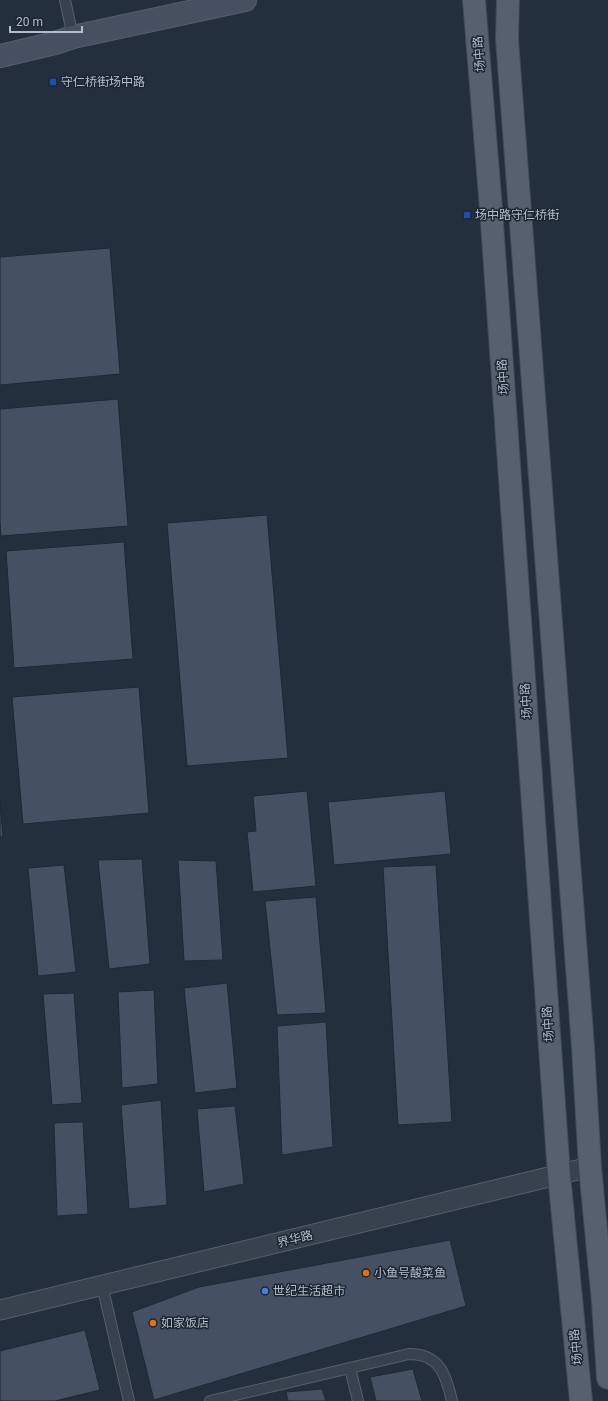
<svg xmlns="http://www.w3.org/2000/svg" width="608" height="1401" font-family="Roboto,'Noto Sans SC',sans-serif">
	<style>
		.building { fill: #455162; stroke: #1f2835 }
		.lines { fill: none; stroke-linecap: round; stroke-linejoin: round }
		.lane-casing { stroke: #565f6c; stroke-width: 12 }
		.street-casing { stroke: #565f6c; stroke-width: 21 }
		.secondary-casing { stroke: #565f6c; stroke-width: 24 }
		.primary-casing { stroke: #414a57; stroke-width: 24 }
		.lane { stroke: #38414e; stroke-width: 10 }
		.street { stroke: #38414e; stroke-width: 19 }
		.secondary { stroke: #465061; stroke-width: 22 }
		.primary { stroke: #56606e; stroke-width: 22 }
		.transit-dot { fill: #1a4fb4; stroke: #1d2633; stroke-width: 1.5 }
		.food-dot { fill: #e8710a; stroke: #1d2633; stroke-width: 1.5 }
		.shop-dot { fill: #3f7fe0; stroke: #1d2633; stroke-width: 1.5 }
		.labels { text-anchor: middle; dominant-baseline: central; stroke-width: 3; stroke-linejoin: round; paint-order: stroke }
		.street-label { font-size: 12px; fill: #b4bcc9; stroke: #1d2633 }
		.poi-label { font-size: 12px; fill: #b4bcc9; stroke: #1d2633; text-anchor: start }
	</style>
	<rect width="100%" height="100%" fill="#242f3e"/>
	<g class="building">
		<path d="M 110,248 L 120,374 L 0,385 L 0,257 Z"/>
		<path d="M 118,399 L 128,526 L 1,536 L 0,521 L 0,409 Z"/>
		<path d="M 267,515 L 288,758 L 187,766 L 167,523 Z"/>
		<path d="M 124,542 L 133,659 L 14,668 L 6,551 Z"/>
		<path d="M 139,687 L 149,813 L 23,824 L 12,697 Z"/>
		<path d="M 307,791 L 316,886 L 253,892 L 247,832 L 256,831 L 253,796 Z"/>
		<path d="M 445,791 L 451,854 L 334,865 L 328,802 Z"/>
		<path d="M 0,802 L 3,837 L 0,837 Z"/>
		<path d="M 142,859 L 150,964 L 109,969 L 98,860 Z"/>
		<path d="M 178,860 L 216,861 L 223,960 L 184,961 Z"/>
		<path d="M 64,865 L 76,972 L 38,976 L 28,868 Z"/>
		<path d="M 436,865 L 452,1122 L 398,1125 L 383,867 Z"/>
		<path d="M 316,897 L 326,1013 L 277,1015 L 265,901 Z"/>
		<path d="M 227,983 L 237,1088 L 195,1093 L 184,988 Z"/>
		<path d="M 154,990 L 158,1084 L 122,1088 L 118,992 Z"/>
		<path d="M 74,993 L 82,1103 L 52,1105 L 43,994 Z"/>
		<path d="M 326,1022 L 333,1147 L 282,1155 L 277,1026 Z"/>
		<path d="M 161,1100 L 167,1205 L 129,1209 L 121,1105 Z"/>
		<path d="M 235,1106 L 244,1184 L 204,1192 L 197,1109 Z"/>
		<path d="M 83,1122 L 88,1214 L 57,1216 L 54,1123 Z"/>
		<path d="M 450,1240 L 466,1306 L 154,1400 L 132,1312 L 199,1287 Z"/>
		<path d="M 85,1330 L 100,1390 L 55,1401 L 0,1401 L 0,1351 Z"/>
		<path d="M 413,1369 L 422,1401 L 376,1401 L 370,1377 Z"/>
		<path d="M 322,1389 L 326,1401 L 288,1401 L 286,1392 Z"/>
	</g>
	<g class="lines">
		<g class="lane-casing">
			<g id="lane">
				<path d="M 65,0 L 73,37"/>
				<path d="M 102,1285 L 129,1401"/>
				<path d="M 350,1368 L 358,1401"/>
				<path d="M 210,1401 L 409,1354 C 440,1354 446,1375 452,1401"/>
			</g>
		</g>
		<g class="street-casing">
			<path id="street" d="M 0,1310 L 590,1167"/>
		</g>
		<g class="secondary-casing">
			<path id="secondary" d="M 0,56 L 55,43 L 73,37 L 245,0"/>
		</g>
		<g class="primary-casing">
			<g id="primary">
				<path d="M 474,0 L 491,209 L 559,1175 L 581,1401"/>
				<path d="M 508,0 L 507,39 L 583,1047 L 590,1167 L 603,1302 L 608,1378"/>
			</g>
		</g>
		<use href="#lane" class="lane"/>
		<use href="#street" class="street"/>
		<use href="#secondary" class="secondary"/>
		<use href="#primary" class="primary"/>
	</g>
	<g class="transit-dot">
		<rect x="49" y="78" width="8" height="8" rx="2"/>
		<rect x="463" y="211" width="8" height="8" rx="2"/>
	</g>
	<g class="food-dot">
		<circle cx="366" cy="1273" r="4"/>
		<circle cx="153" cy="1323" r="4"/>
	</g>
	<circle class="shop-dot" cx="265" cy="1291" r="4"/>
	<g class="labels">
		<g class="street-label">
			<text transform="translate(479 54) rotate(-95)">场中路</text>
			<text transform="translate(503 377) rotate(-94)">场中路</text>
			<text transform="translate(526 701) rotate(-94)">场中路</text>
			<text transform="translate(548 1024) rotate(-94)">场中路</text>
			<text transform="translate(295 1239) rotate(-14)">界华路</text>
			<text transform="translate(576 1347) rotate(-96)">场中路</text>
		</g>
		<g class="poi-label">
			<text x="61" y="82">守仁桥街场中路</text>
			<text x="475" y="215">场中路守仁桥街</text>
			<text x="374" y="1273">小鱼号酸菜鱼</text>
			<text x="273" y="1291">世纪生活超市</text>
			<text x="161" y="1323">如家饭店</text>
		</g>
	</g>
	<path d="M10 26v6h72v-6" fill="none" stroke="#b4bcc9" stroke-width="2"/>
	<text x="16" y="26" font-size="12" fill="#b4bcc9" stroke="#1d2633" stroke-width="3" paint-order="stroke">20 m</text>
</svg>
